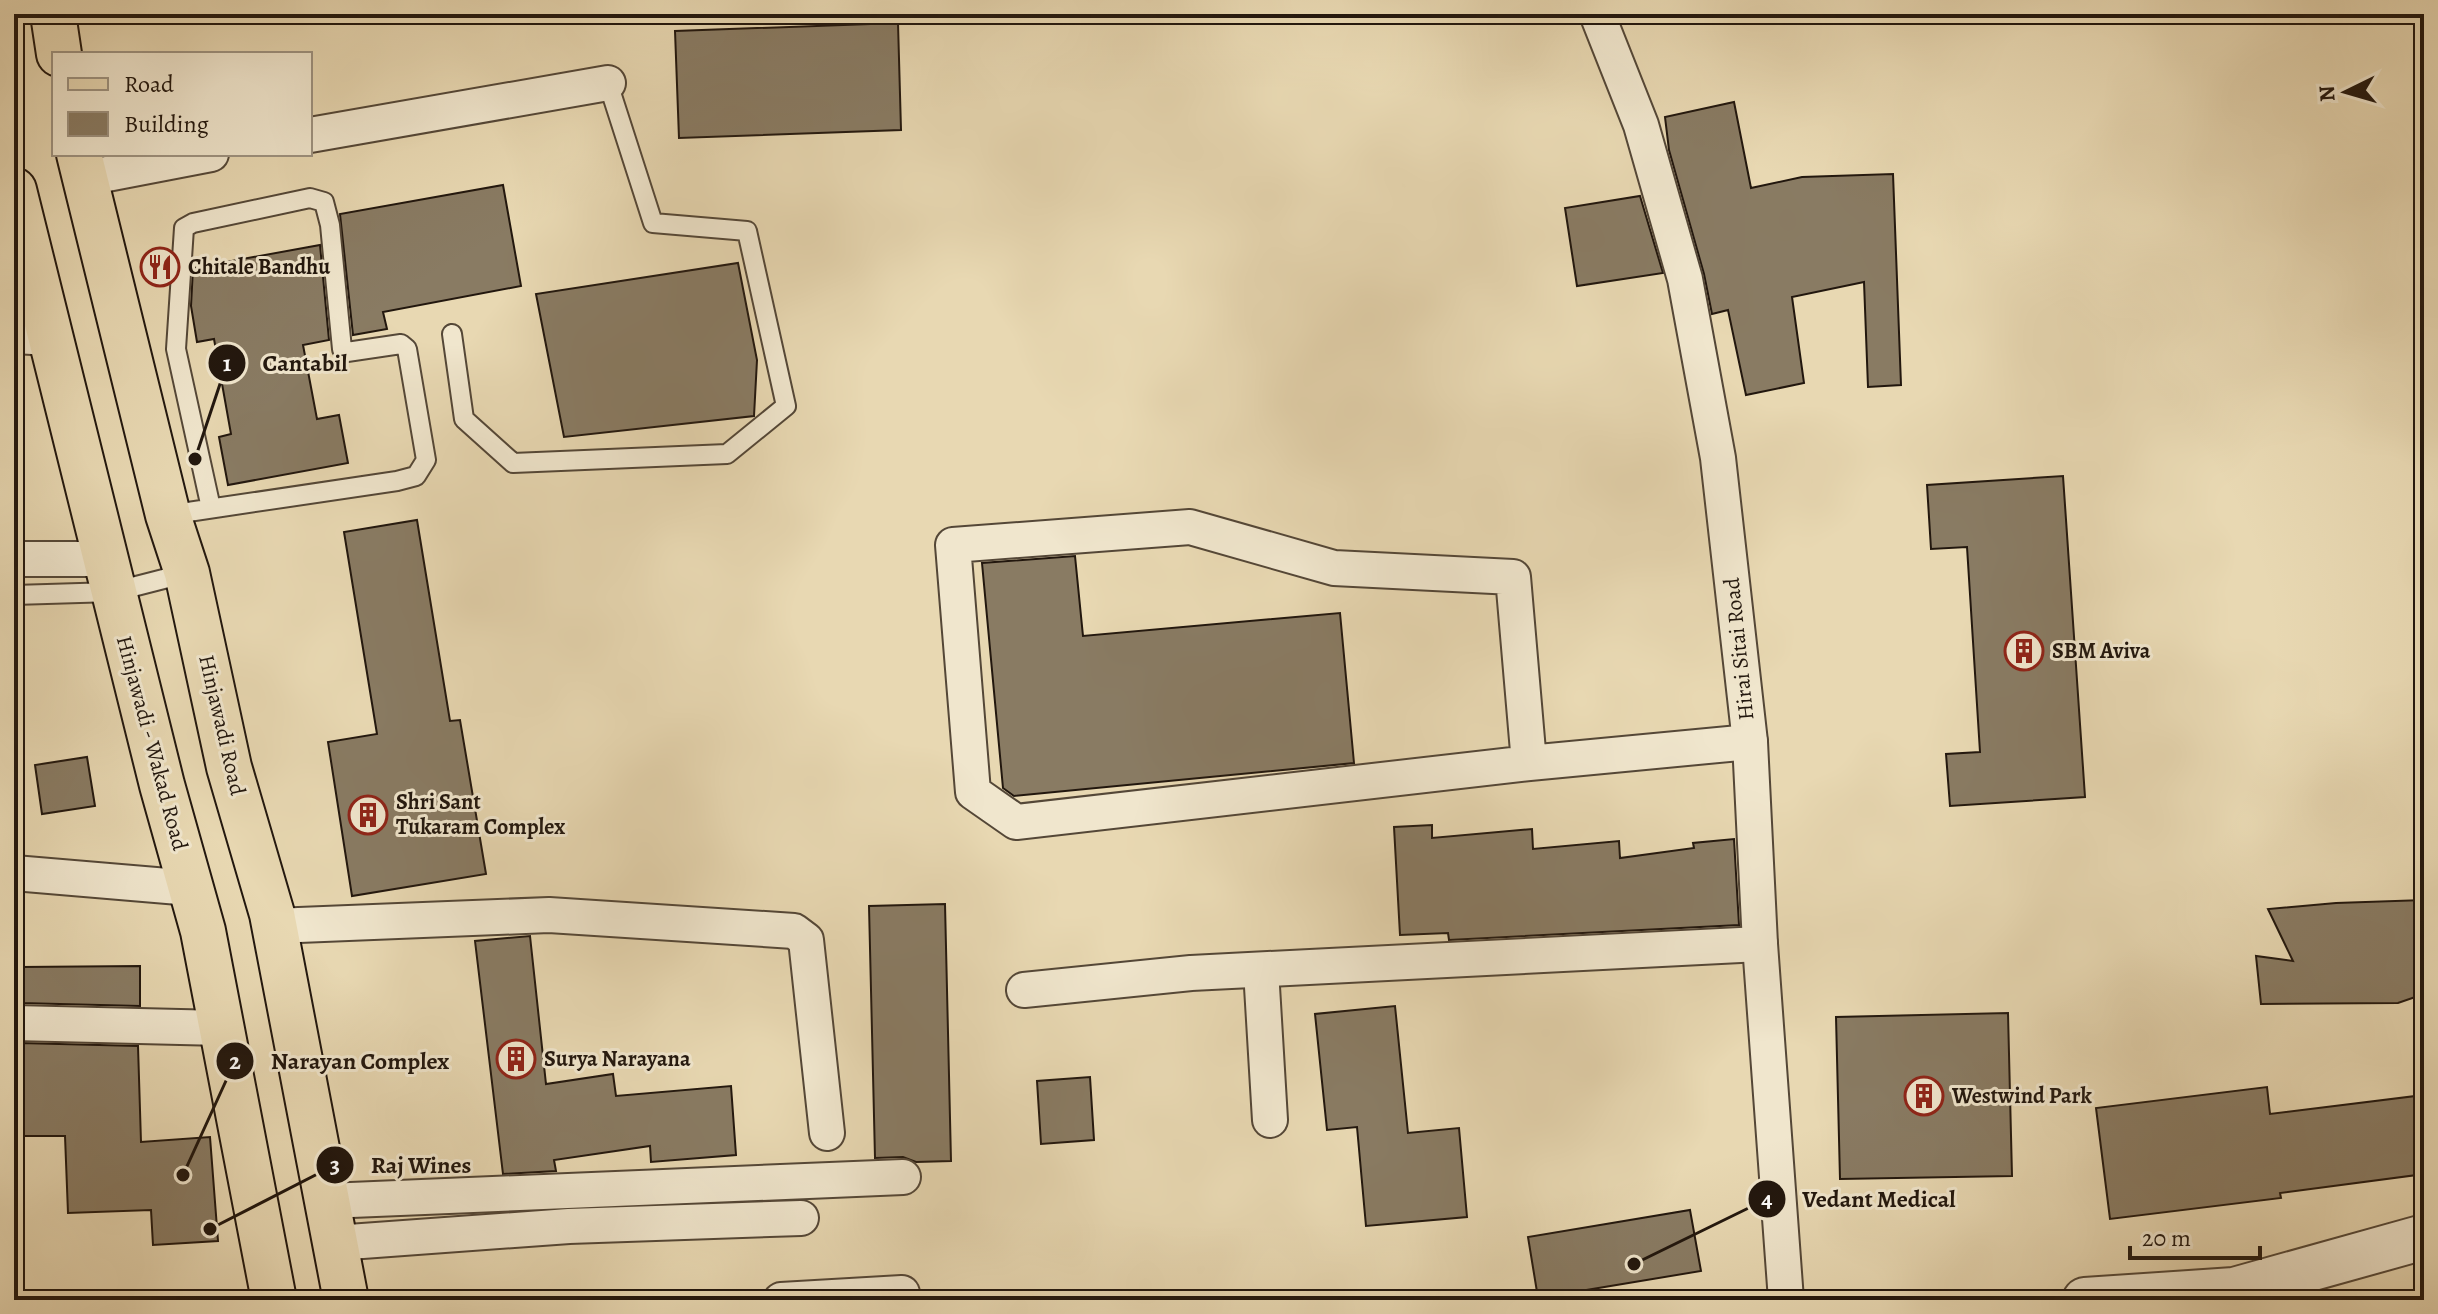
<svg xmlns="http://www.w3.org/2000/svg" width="2438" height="1314" font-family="Alegreya,serif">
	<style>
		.building { fill: #897b63; stroke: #22170e; stroke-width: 2 }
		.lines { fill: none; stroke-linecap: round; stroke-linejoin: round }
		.service-casing { stroke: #544737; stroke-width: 22 }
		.minor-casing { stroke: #544737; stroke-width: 38 }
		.tertiary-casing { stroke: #544737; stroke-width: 48 }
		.primary-casing { stroke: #22170e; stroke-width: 48 }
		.service { stroke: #f0e6cd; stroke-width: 18 }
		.minor { stroke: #f0e6cd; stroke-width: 34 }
		.tertiary { stroke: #f0e6cd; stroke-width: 44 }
		.primary { stroke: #e8d8b2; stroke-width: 44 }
		.labels { text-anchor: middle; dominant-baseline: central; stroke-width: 6; stroke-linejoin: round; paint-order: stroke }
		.poi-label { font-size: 22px; font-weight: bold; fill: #22170e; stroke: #f0e6cd; text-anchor: start }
		.street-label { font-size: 22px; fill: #22170e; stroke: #f0e6cd }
		.leader { fill: none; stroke: #22170e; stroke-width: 3 }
		.callout-dot { fill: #22170e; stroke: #f0e6cd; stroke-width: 3 }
		.mark-label { font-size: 24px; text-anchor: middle; font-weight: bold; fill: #fff }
		.callout-label { font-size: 24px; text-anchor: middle; font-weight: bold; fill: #22170e; stroke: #f0e6cd; stroke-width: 6; stroke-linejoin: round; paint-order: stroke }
	</style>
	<rect width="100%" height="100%" fill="#e8d8b2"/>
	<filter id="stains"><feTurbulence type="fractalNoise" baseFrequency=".0025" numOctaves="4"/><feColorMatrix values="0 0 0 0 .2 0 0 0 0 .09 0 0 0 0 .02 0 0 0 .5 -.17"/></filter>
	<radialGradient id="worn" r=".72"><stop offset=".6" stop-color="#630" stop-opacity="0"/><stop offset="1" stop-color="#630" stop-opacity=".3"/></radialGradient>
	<g class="building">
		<path d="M 898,23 L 901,130 L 679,138 L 675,31 Z"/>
		<path d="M 1734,102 L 1751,188 L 1802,177 L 1893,174 L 1901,385 L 1868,387 L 1864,282 L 1792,297 L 1804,383 L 1746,395 L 1728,310 L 1712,314 L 1704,274 L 1669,150 L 1665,117 Z"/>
		<path d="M 503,185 L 521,286 L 383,312 L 387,329 L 353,335 L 340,214 Z"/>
		<path d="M 1640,196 L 1663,273 L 1577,286 L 1565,208 Z"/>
		<path d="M 320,245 L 329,340 L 303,345 L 317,419 L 339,415 L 348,463 L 228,485 L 219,437 L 231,434 L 214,339 L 197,342 L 191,306 L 193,268 Z"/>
		<path d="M 738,263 L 757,360 L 754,416 L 564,437 L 536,294 Z"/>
		<path d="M 2063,476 L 2085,797 L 1950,806 L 1946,754 L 1980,752 L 1967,547 L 1931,549 L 1927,485 Z"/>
		<path d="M 417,520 L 450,721 L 460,720 L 486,874 L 352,896 L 328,742 L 377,734 L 344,532 Z"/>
		<path d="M 1075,556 L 1083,636 L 1340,613 L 1354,763 L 1014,796 L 1003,788 L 982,563 Z"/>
		<path d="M 87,757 L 95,806 L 42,814 L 35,765 Z"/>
		<path d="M 1432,825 L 1432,838 L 1532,829 L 1533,849 L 1619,841 L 1620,858 L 1694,848 L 1693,843 L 1734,839 L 1739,925 L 1449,940 L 1448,933 L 1400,935 L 1394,827 Z"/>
		<path d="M 2424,900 L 2424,994 L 2398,1003 L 2261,1004 L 2256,956 L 2293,961 L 2268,909 L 2336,903 Z"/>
		<path d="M 945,904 L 951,1161 L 916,1162 L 903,1157 L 875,1158 L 869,906 Z"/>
		<path d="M 530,936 L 546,1084 L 613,1074 L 616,1096 L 731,1086 L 736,1155 L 651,1162 L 650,1146 L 554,1160 L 556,1171 L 503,1174 L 475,941 Z"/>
		<path d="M 140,966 L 140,1006 L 20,1003 L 20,967 Z"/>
		<path d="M 1395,1006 L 1408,1133 L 1459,1128 L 1467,1217 L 1366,1226 L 1357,1127 L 1327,1130 L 1315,1014 Z"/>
		<path d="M 2008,1013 L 2012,1176 L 1840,1179 L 1836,1017 Z"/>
		<path d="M 20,1043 L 138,1046 L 141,1142 L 210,1137 L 218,1241 L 153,1245 L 151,1210 L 68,1213 L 65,1136 L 14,1136 L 14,1071 L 20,1071 Z"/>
		<path d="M 1090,1077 L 1094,1140 L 1041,1144 L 1037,1081 Z"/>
		<path d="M 2267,1087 L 2270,1114 L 2424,1095 L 2424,1174 L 2280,1193 L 2281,1198 L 2110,1219 L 2096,1108 Z"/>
		<path d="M 1690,1210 L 1701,1271 L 1538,1298 L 1528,1237 Z"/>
	</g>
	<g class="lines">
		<g class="service-casing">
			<g id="service">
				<path d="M 452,334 L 464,419 L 513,463 L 727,454 L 786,406 L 747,231 L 653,223 L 608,83"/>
				<path d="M 168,515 L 397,481 L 416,476 L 426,460 L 407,349 L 401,344 L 347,352 L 342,349 L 330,225 L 324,202 L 310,198 L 193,223 L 184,228 L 176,349 L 211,508"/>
				<path d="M 14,595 L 113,592 L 187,573"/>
			</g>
		</g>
		<g class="minor-casing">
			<g id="minor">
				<path d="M 1597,14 L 1641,125 L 1685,279 L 1718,458 L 1750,742 L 1760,944 L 1786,1300"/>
				<path d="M 310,135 L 608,83"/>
				<path d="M 86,178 L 211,154"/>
				<path d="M 14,336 L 51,338"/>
				<path d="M 14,559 L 105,559"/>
				<path d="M 1529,763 L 1513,577 L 1334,568 L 1190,527 L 953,545 L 973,792 L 1016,822 L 1529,763 L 1750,742"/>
				<path d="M 14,873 L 191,888"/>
				<path d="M 274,926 L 549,915 L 794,931 L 806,940 L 827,1133"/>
				<path d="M 1261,970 L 1270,1120"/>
				<path d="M 1024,990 L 1191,973 L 1760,944"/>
				<path d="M 14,1023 L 222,1028"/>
				<path d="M 327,1201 L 903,1177"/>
				<path d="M 335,1243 L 569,1226 L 801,1218"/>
				<path d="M 781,1300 L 902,1293"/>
			</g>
		</g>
		<g class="tertiary-casing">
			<path id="tertiary" d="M 2085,1300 L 2234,1290 L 2424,1237"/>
		</g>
		<g class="primary-casing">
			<g id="primary">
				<path d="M 53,14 L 59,54"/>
				<path d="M 79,154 L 168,515 L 187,573 L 229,767 L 272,914 L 346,1300"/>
				<path d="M 14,190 L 162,785 L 203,931 L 274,1300"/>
			</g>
		</g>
		<use href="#service" class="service"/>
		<use href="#minor" class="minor"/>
		<use href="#tertiary" class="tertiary"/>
		<use href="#primary" class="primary"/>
	</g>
	<defs>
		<g id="restaurant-ring" transform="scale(2)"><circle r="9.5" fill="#f0e6cd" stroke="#8f2418" stroke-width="1.5"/><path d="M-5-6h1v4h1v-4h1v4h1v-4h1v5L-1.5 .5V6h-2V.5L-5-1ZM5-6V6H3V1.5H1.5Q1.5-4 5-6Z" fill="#8f2418"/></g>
		<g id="building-ring" transform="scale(2)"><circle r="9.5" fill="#f0e6cd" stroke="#8f2418" stroke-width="1.5"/><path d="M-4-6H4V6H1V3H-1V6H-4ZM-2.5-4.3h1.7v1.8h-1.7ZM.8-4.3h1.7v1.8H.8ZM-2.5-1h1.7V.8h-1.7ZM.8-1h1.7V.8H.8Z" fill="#8f2418"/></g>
	</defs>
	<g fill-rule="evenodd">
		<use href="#restaurant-ring" x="160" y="267"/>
		<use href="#building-ring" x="2024" y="651"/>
		<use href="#building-ring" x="368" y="815"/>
		<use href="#building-ring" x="516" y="1059"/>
		<use href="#building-ring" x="1924" y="1096"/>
	</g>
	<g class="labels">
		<g class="poi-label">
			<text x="188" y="267">Chitale Bandhu</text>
			<text x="2052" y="651">SBM Aviva</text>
			<text x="396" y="802">Shri Sant<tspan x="396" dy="25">Tukaram Complex</tspan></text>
			<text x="544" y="1059">Surya Narayana</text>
			<text x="1952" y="1096">Westwind Park</text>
		</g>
		<g class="street-label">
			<text transform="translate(1739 649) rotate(-96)">Hirai Sitai Road</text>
			<text transform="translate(222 725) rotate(77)">Hinjawadi Road</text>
			<text transform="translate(152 743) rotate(75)">Hinjawadi - Wakad Road</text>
		</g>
	</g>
	<path class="leader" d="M195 459L227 363M183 1175L235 1061M210 1229L335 1165M1634 1264L1767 1199"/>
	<g class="callout-dot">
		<circle cx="195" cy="459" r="8"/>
		<circle cx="183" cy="1175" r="8"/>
		<circle cx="210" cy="1229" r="8"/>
		<circle cx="1634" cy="1264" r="8"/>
		<circle cx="227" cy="363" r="20"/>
		<circle cx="235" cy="1061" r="20"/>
		<circle cx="335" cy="1165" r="20"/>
		<circle cx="1767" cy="1199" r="20"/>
	</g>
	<g class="mark-label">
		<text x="227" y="371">1</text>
		<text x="235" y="1069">2</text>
		<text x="335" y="1173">3</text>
		<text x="1767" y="1207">4</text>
	</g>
	<g class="callout-label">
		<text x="305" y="371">Cantabil</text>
		<text x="360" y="1069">Narayan Complex</text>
		<text x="421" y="1173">Raj Wines</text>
		<text x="1879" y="1207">Vedant Medical</text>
	</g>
	<rect width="2438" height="1314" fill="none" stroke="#e8d8b2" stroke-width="48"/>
	<rect x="16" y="16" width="2406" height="1282" fill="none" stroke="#22170e" stroke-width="4"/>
	<rect x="24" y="24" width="2390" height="1266" fill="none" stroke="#22170e" stroke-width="2"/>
	<rect x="52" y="52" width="260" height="104" fill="#f0e6cd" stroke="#9e9381" stroke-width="2"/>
	<rect x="68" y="78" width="40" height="12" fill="#e8d8b2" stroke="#9e9381" stroke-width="2"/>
	<text x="124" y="92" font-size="24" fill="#22170e">Road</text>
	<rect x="68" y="112" width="40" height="24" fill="#897b63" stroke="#9e9381" stroke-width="2"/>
	<text x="124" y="132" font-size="24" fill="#22170e">Building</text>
	<g transform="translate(2346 92) rotate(265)" stroke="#f0e6cd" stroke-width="6" paint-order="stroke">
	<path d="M0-6L14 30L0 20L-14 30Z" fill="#22170e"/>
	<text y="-12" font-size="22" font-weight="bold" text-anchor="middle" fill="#22170e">N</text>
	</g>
	<path d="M2130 1246v12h130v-12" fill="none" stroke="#22170e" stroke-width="4"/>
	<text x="2142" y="1246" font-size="24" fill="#22170e" stroke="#f0e6cd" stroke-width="6" paint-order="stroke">20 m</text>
	<rect width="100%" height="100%" filter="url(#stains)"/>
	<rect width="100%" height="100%" fill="url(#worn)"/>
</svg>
